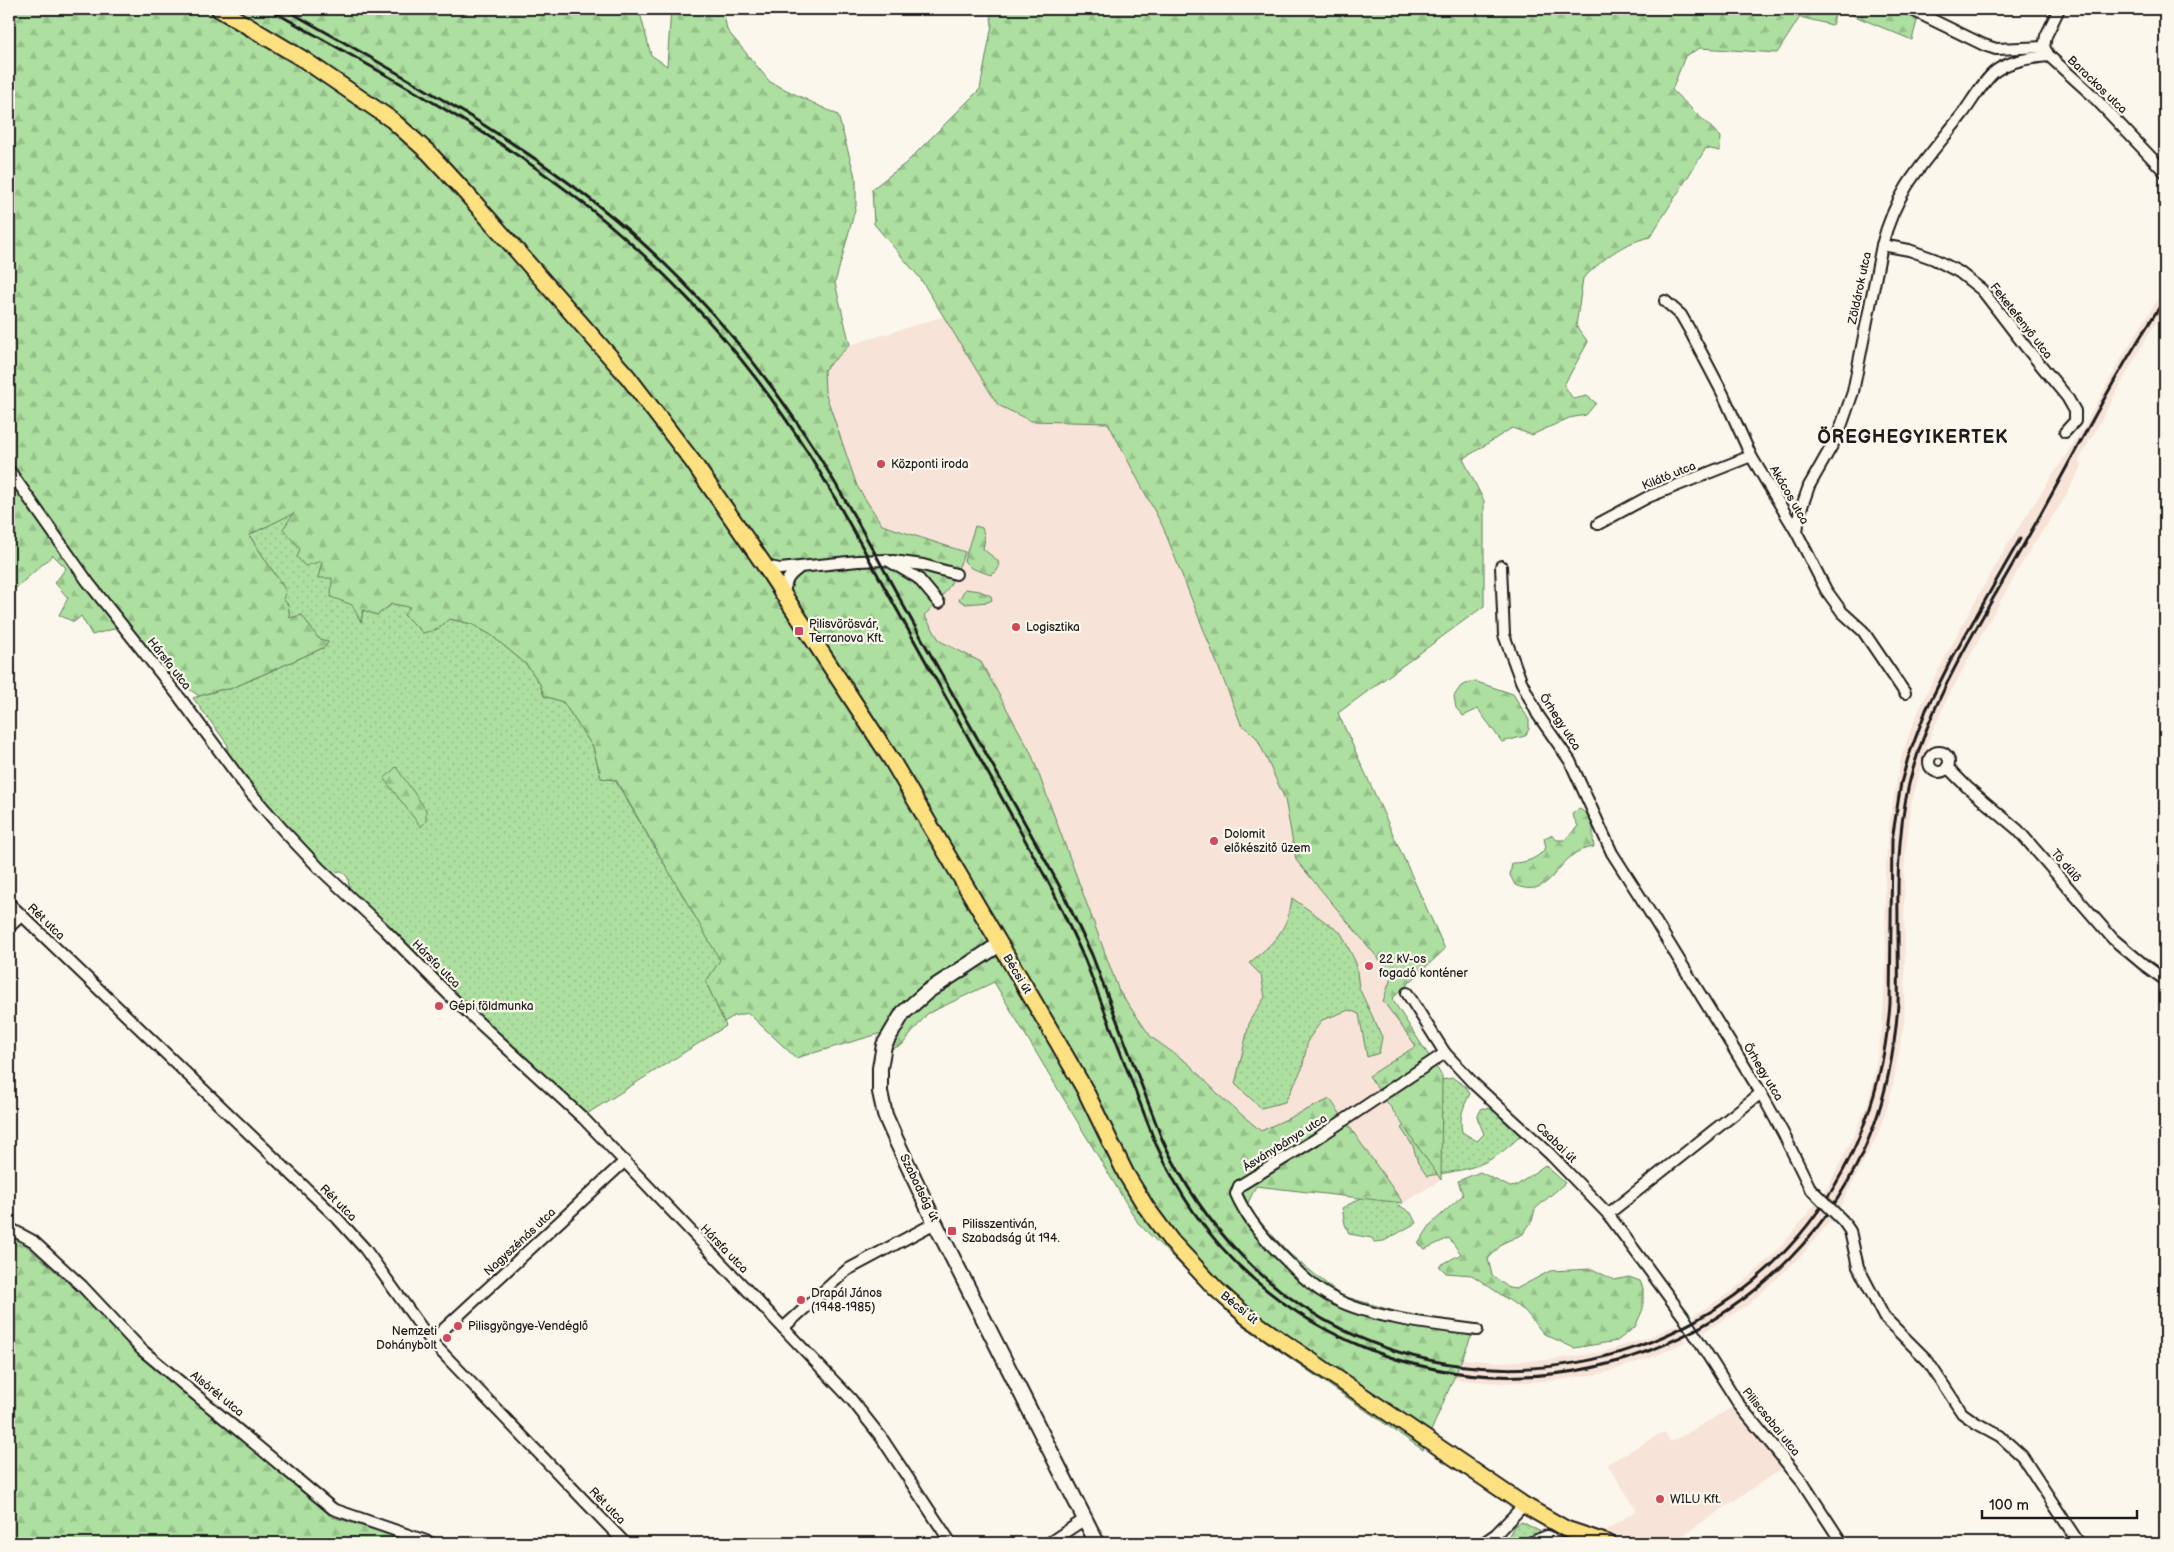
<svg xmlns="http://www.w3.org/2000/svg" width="2174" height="1552" font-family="'Balsamiq Sans',sans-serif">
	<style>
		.built { fill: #f7e3d8 }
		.grass { fill: url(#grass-dots); stroke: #647e5e }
		.forest { fill: url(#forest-firs); stroke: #647e5e }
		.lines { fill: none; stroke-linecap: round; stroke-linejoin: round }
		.minor-casing { stroke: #1c1c1c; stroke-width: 14 }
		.secondary-casing { stroke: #1c1c1c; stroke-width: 18 }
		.primary-casing { stroke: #1c1c1c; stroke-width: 19 }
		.minor { stroke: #fbf7ec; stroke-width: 10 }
		.secondary { stroke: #fbf7ec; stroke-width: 14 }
		.primary { stroke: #fde080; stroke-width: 15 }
		.rail { stroke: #1c1c1c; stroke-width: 3 }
		.minor-bridge-casing { stroke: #1c1c1c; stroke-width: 14; stroke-linecap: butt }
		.minor-bridge { stroke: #fbf7ec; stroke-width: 10 }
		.poi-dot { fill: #d1495b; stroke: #fbf7ec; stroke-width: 2 }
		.labels { text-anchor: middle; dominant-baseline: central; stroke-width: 4.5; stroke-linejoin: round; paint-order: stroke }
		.street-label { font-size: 12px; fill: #1c1c1c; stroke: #fbf7ec }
		.poi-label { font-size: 12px; fill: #1c1c1c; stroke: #fbf7ec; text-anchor: start }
		.district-label { font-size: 18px; font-weight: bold; letter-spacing: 1px; fill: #1c1c1c; stroke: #fbf7ec }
	</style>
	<defs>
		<pattern id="grass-dots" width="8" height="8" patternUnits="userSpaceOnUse" patternTransform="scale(1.25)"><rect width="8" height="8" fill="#addfa0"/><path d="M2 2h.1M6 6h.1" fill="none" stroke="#94bf89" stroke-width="1.8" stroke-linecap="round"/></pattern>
		<pattern id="forest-firs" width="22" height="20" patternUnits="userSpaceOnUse" patternTransform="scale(1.25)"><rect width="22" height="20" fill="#addfa0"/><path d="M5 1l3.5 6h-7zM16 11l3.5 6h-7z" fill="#94bf89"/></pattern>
	</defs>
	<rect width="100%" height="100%" fill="#fbf7ec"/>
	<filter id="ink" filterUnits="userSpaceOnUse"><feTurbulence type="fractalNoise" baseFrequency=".02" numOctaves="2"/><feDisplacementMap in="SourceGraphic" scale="10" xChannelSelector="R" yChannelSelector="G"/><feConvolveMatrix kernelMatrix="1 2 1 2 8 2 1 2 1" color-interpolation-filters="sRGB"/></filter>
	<g filter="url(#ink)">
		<g class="built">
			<path d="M 2165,287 L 2165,309 L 2148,335 L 2078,462 L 2082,465 L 2061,504 L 2032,546 L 1987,624 L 1945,703 L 1929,739 L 1911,804 L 1906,846 L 1904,875 L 1905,993 L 1904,1022 L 1894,1080 L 1887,1108 L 1877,1136 L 1843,1201 L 1831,1220 L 1800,1257 L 1749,1304 L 1702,1333 L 1693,1316 L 1735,1289 L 1770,1258 L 1785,1242 L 1827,1189 L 1857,1129 L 1868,1103 L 1874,1078 L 1882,1027 L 1886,965 L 1885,876 L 1890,818 L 1901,758 L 1910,732 L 1926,694 L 1969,612 L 2008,544 L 2084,427 L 2122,357 Z"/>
			<path d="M 945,316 L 998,405 L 1032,421 L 1108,423 L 1163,527 L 1241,724 L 1257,738 L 1285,799 L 1296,860 L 1392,976 L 1384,1001 L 1416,1046 L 1369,1076 L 1441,1180 L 1403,1203 L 1331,1099 L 1261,1131 L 1222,1098 L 1189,1064 L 1151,1037 L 1119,991 L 1031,753 L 981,662 L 940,641 L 924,615 L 939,603 L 951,584 L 964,552 L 882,525 L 857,486 L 825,392 L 824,370 L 850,345 Z"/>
			<path d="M 899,586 L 908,603 L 913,606 L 1068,886 L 1099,954 L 1158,1108 L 1183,1164 L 1223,1223 L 1259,1265 L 1304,1300 L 1329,1317 L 1353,1329 L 1407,1348 L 1450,1358 L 1497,1362 L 1547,1360 L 1597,1353 L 1645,1339 L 1678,1324 L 1687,1341 L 1653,1357 L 1604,1373 L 1552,1381 L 1497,1383 L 1450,1379 L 1401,1368 L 1345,1347 L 1270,1300 L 1224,1259 L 1188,1213 L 1165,1176 L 1137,1114 L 1065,926 L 885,595 Z"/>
			<path d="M 1733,1407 L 1783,1468 L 1671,1543 L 1652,1543 L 1603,1532 L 1637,1510 L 1607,1464 L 1664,1432 L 1671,1442 Z"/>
		</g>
		<g class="grass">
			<path d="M 295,512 L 322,561 L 353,605 L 361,622 L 363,610 L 377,615 L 392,604 L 411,607 L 438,629 L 449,619 L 472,624 L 491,635 L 527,665 L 540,684 L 544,696 L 563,702 L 593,747 L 601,778 L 615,780 L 721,960 L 706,982 L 726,1026 L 585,1115 L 440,984 L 350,893 L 348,878 L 342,871 L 326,872 L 226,761 L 228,745 L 193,698 L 219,690 L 230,689 L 325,647 L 328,642 L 318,639 L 302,615 L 290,618 L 288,605 L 283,599 L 286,591 L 249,535 Z"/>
			<path d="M 1292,898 L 1341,933 L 1356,963 L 1359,988 L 1382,1037 L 1379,1053 L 1367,1057 L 1359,1014 L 1349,1010 L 1322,1020 L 1308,1040 L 1302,1069 L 1285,1102 L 1261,1108 L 1235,1084 L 1250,1020 L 1265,997 L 1261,975 L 1249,963 C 1274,943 1288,930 1292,898 Z"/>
			<path d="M 1453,1078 L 1466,1087 L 1470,1094 C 1463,1107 1459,1117 1462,1132 L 1477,1141 L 1484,1134 L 1477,1117 L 1482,1108 L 1492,1109 L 1520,1136 C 1488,1168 1469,1169 1427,1176 L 1418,1163 L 1413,1146 L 1401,1128 L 1419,1115 L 1441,1080 Z"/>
			<path d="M 1376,1190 L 1411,1213 L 1416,1223 L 1384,1241 L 1374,1242 L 1372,1238 L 1349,1234 L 1345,1224 L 1342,1208 Z"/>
			<path d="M 1522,1522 L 1541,1532 L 1518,1543 L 1505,1543 L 1514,1526 Z"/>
		</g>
		<g class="forest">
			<path d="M 9,9 L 639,9 L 651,55 L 667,66 L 671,9 L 723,9 L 727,30 L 770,82 L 838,115 L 856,180 L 856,206 L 835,283 L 850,345 L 824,370 L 825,392 L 857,486 L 882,525 L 965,552 C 954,579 946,597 924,615 L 940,641 L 981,662 L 1031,753 L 1119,991 L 1151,1037 L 1189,1064 L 1222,1098 L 1261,1131 L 1330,1099 L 1403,1203 L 1256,1186 L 1246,1207 L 1290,1254 L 1340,1295 L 1411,1316 L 1475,1328 L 1423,1450 L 1242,1325 L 1138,1223 L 994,982 L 927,1014 L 902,1045 L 891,1049 L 896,1029 L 796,1058 L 748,1013 L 734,1016 L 724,1022 L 706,982 L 720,960 L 616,780 L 601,778 L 593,747 L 563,702 L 544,696 L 540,684 L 527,665 L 491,635 L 472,624 L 449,619 L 438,629 L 423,633 L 404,615 L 410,607 L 392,604 L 377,615 L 363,610 L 361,622 L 352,605 L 331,597 L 332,578 L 318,578 L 322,561 L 305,566 L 297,557 L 300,549 L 283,529 L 294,513 L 249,535 L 286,591 L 283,599 L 288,605 L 290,618 L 302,615 L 318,638 L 328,642 L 325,647 L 230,689 L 219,690 L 199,696 L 176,680 L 166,679 L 124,626 L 92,635 L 81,616 L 74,622 L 59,615 L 68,598 L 55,583 L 66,568 L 53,555 L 9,594 Z"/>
			<path d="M 990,9 L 1837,9 L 1832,25 L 1800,17 L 1777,53 L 1700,48 L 1685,56 L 1672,90 L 1721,137 L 1720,151 L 1706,148 L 1650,237 C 1618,245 1607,257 1583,278 L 1576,326 L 1588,342 L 1564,385 L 1573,399 L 1587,396 L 1596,403 L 1586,415 L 1569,418 L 1532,435 L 1512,428 L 1463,459 L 1484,501 L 1484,606 L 1338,713 L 1445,949 L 1392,999 L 1442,1076 L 1441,1180 L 1369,1076 L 1416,1046 L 1383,1001 L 1392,975 L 1296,860 L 1285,799 L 1257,738 L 1241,724 L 1163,527 L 1108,423 L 1031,421 L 998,405 L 920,278 L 874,224 L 872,189 L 906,163 L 980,89 L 992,25 Z"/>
			<path d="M 1838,9 L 1903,9 L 1918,17 L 1912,40 Z"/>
			<path d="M 975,526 L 982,528 C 985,536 985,541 983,549 L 998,561 L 999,567 L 996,572 L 991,575 L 971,568 L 964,561 Z"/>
			<path d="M 965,589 L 980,591 L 991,596 L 992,600 L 988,602 L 966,604 L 959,600 Z"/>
			<path d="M 1474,681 L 1513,694 L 1529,720 L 1529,729 L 1525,736 L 1502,742 L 1478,709 L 1463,716 L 1456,708 L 1454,696 L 1461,686 Z"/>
			<path d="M 396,767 L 426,810 L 426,821 L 421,827 L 384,779 Z"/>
			<path d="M 1579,809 C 1598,818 1591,829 1594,847 C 1589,848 1583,849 1579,851 C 1555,863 1549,900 1515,885 L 1510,875 L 1512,863 C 1526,863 1537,859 1546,848 L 1544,838 L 1551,835 L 1557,840 L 1565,840 L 1578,826 L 1572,814 Z"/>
			<path d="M 1545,1165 L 1565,1183 L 1535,1209 L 1532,1221 L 1523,1234 L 1503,1243 L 1488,1259 L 1492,1275 L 1509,1288 L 1516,1289 L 1550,1271 L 1592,1269 L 1614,1280 L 1629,1277 L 1640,1281 L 1643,1288 L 1643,1309 L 1635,1327 L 1617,1341 L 1574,1348 L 1544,1334 L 1525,1311 L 1472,1275 L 1446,1273 L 1439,1266 L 1461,1254 L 1449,1238 L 1425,1249 L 1418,1244 L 1431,1224 L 1463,1195 L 1458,1181 L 1480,1172 L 1510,1187 L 1516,1186 Z"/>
			<path d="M 9,1236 L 21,1241 L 332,1517 L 419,1543 L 9,1543 Z"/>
		</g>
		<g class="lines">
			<g class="minor-casing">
				<g id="minor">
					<path d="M 1910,9 L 1984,45 L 1996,49 L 2044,47"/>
					<path d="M 2059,9 L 2046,36 L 2044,47 L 2049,56 L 2091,94 L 2165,172"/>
					<path d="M 1882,245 L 1909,250 L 1934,259 L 1959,272 L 1982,290 L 2025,346 L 2067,397 L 2075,411 L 2075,421 L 2065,432"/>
					<path d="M 1665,301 L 1681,315 L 1689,329 L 1723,394 L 1751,456 L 1797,533 L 1826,590 L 1842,612 L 1863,631 L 1905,693"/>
					<path d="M 9,470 L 88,582 L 180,698 L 249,791 L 283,830 L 319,868 L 384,929 L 451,997 L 583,1118 L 851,1399 L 881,1437 L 951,1543"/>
					<path d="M 1598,524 L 1648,497 L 1751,456"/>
					<path d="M 1797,533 L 1799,515 L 1809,486 L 1838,435 L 1853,392 L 1882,245 C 1898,184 1928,159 1964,112 C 1972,101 1986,77 1997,70 C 2012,60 2031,58 2049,56"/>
					<path d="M 893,561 L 923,565 L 956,574"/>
					<path d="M 765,566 L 780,569 L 858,561 L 887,560 L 918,578 L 939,603"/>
					<path d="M 1501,566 L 1504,635 L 1521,681 L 1538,715 L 1570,761 L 1612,853 L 1641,898 L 1761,1093 L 1783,1133 L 1810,1188"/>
					<path d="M 784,594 C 786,581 787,577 798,569"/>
					<circle cx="1939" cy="762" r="10"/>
					<path d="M 1947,767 L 1967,787 L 2018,830 L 2113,939 L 2143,964 L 2165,980"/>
					<path d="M 9,903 L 337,1218 L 365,1249 L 431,1341 L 625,1543"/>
					<path d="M 9,927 L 21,916"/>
					<path d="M 1407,993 L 1445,1053 L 1475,1085 L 1550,1154 L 1608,1214 L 1683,1316 L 1740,1406 L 1803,1483 L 1842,1543"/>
					<path d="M 1445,1053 L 1316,1139 L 1239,1186 L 1236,1194 C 1246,1217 1260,1234 1278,1252 C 1295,1269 1311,1287 1333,1298 C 1370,1318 1435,1325 1477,1330"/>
					<path d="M 1608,1214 L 1761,1093"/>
					<path d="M 1843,1221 L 1850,1231 L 1858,1267 L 1884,1317 L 1927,1360 L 1962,1413 L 1976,1423 L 2000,1436 L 2022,1456 L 2079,1543"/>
					<path d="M 9,1228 L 33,1241 L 82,1286 L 142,1350 L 333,1509 L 432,1543"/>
					<path d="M 783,1328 L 847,1270 L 935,1223"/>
					<path d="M 431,1341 L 625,1161"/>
					<path d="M 1049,1543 L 1085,1519"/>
					<path d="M 1483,1543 L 1496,1534 L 1524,1505"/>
					<path d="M 1529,1543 L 1547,1536 L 1560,1543"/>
				</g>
			</g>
			<g class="secondary-casing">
				<path id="secondary" d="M 1000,944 L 928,991 L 903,1013 L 884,1045 L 880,1068 L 880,1092 L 885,1115 L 896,1140 L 935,1223 L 1097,1543"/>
			</g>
			<g class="primary-casing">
				<path id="primary" d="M 219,9 L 303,59 L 392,120 L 429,153 L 465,192 L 628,377 L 693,462 L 765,566 L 891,759 L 1057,1041 L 1085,1090 L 1126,1174 L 1146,1207 L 1172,1242 L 1216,1289 L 1246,1316 L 1279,1339 L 1524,1505 L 1566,1529 L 1608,1543"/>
			</g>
			<use href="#minor" class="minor"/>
			<use href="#secondary" class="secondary"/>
			<use href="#primary" class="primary"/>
			<g class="rail">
				<path d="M 269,9 C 392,79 520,144 626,239 C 696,301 757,373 807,451 C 840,504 869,560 900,615 C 951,707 1003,799 1053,891 L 1085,960 L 1155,1142 C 1166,1166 1178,1189 1193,1211 C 1235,1272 1295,1319 1363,1347 C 1562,1430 1796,1331 1873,1128 C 1888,1088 1895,1047 1898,1004 C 1900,931 1892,856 1909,784 C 1930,697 1985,615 2028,537 C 2073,458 2114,374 2165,299"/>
				<path d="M 285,9 C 404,77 525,141 629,231 C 700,293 762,367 813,447 C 851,506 883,569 917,630 C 965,717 1014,802 1061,889 L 1092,955 L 1162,1139 C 1335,1508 1860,1410 1890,1004 L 1892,840 L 1901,783 L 1908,758 L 1926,710 L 1950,662 L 2020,539"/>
			</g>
			<g class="minor-bridge-casing">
				<path id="minor-bridge" d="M 1810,1188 L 1843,1221"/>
			</g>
			<use href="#minor-bridge" class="minor-bridge"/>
		</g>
	</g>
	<g class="poi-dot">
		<circle cx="881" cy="464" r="5"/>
		<circle cx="1016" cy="627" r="5"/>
		<rect x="794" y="626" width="10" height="10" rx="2.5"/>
		<circle cx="1214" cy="841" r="5"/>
		<circle cx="1369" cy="966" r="5"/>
		<circle cx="439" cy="1006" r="5"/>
		<rect x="947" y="1226" width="10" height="10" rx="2.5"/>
		<circle cx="801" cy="1300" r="5"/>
		<circle cx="458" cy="1326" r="5"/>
		<circle cx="447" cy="1338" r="5"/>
		<circle cx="1660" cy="1499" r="5"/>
	</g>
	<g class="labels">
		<g class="street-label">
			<text transform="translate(2097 85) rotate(44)">Barackos utca</text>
			<text transform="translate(1860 288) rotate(-78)">Zöldárok utca</text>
			<text transform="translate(2021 321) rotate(52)">Feketefenyő utca</text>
			<text transform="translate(1669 476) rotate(-22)">Kilátó utca</text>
			<text transform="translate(1789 495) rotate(60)">Akácos utca</text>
			<text transform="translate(169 664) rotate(52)">Hársfa utca</text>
			<text transform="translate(1560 722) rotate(57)">Őrhegy utca</text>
			<text transform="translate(2066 866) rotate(50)">Tó dűlő</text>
			<text transform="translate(46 922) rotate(44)">Rét utca</text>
			<text transform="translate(436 964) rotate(45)">Hársfa utca</text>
			<text transform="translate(1017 974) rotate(59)">Bécsi út</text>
			<text transform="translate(1763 1072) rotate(59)">Őrhegy utca</text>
			<text transform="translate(1285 1143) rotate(-32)">Ásványbánya utca</text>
			<text transform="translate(1556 1143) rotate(44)">Csabai út</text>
			<text transform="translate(919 1188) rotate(64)">Szabadság út</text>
			<text transform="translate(338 1203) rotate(45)">Rét utca</text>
			<text transform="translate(520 1242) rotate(-43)">Nagyszénás utca</text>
			<text transform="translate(724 1249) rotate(46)">Hársfa utca</text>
			<text transform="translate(1239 1308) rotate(39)">Bécsi út</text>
			<text transform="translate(217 1394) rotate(39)">Alsórét utca</text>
			<text transform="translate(1771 1422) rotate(51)">Piliscsabai utca</text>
			<text transform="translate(607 1506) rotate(46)">Rét utca</text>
		</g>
		<g class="poi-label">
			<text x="891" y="464">Központi iroda</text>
			<text x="809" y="624">Pilisvörösvár,<tspan x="809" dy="14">Terranova Kft.</tspan></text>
			<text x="1026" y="627">Logisztika</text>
			<text x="1224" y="834">Dolomit<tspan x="1224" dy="14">előkészitő üzem</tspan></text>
			<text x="1379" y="959">22 kV-os<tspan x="1379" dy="14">fogadó konténer</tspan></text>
			<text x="449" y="1006">Gépi földmunka</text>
			<text x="962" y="1224">Pilisszentiván,<tspan x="962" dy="14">Szabadság út 194.</tspan></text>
			<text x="811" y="1293">Drapál János<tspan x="811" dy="14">(1948-1985)</tspan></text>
			<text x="468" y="1326">Pilisgyöngye-Vendéglő</text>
			<text x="437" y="1331" text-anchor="end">Nemzeti<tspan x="437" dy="14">Dohánybolt</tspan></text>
			<text x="1670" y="1499">WILU Kft.</text>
		</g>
		<g class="district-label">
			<text x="1913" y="437">ÖREGHEGYIKERTEK</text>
		</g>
	</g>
	<rect width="2174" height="1552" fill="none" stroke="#fbf7ec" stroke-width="30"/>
	<rect x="15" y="15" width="2144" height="1522" fill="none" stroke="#1c1c1c" stroke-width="2" filter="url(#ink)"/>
	<path d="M1982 1510v8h155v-8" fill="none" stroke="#1c1c1c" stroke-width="2.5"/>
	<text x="1989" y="1510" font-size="15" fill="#1c1c1c" stroke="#fbf7ec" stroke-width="4" paint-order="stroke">100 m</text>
</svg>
